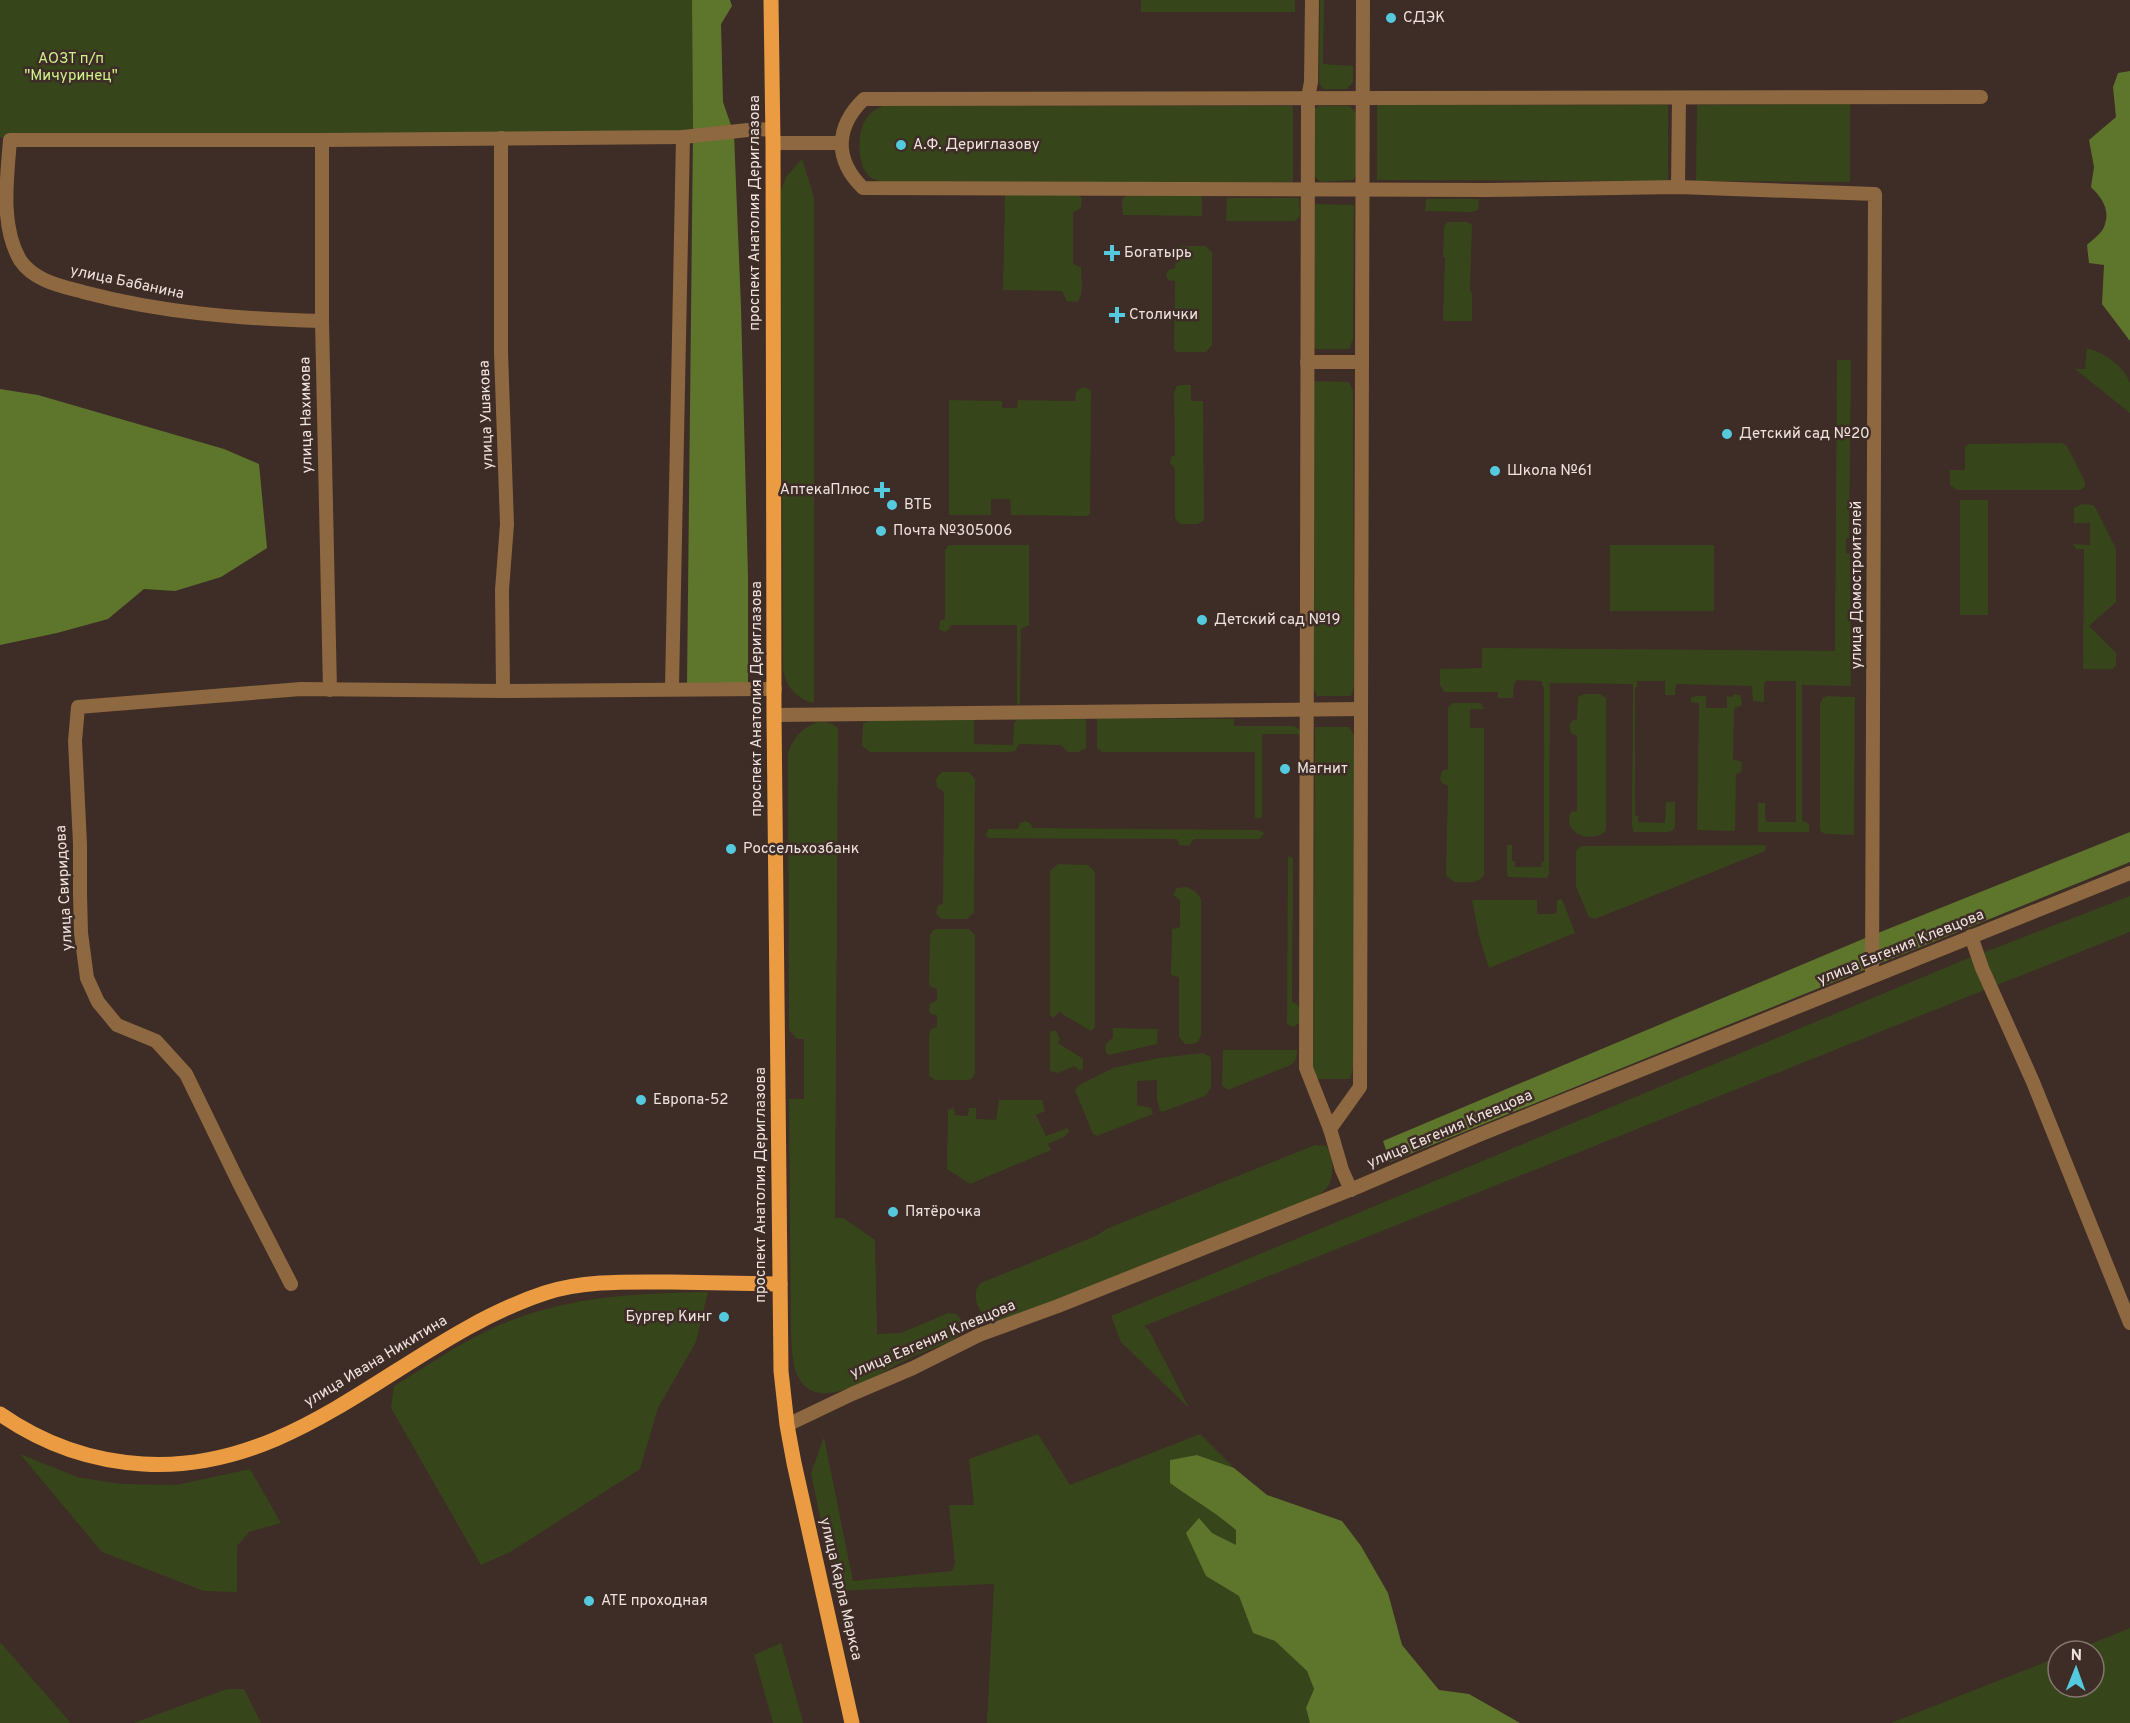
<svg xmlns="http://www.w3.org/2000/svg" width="2130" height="1723" font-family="Overpass,sans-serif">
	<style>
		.green { fill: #37451b }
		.forest { fill: #5e762c }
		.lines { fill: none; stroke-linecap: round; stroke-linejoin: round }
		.minor { stroke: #8e6840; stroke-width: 14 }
		.major { stroke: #eb9c42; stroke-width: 15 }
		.poi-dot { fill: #55cade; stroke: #3e2c26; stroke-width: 2 }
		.labels { text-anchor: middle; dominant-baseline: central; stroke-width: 5; stroke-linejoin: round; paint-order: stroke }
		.poi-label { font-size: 15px; fill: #efe3df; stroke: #3e2c26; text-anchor: start }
		.park-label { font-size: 15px; fill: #cdf18b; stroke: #3e2c26 }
		.street-label { font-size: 15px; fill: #efe3df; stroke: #3e2c26 }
	</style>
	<rect width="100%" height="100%" fill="#3e2c26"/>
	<g class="green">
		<path d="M 0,0 L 692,0 L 693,132 L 0,137 Z"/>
		<rect x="1141" y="0" width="154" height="12"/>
		<path d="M 1320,0 L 1324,0 L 1323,64 L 1353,66 L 1353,82 L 1347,89 L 1323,89 L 1319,83 Z"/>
		<path d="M 1850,104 L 1850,182 L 1696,181 L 1697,105 Z"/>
		<path d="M 1377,105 L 1668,105 L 1668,181 L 1377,180 Z"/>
		<path d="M 883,106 L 1293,106 L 1293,182 L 882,182 C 878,180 872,179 869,176 C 857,164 857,134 865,121 C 869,113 875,109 883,106 Z"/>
		<path d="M 1319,106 L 1350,106 L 1357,114 L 1357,173 L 1353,180 L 1321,182 L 1313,175 L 1314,109 Z"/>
		<path d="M 802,159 L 814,197 L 814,703 C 796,699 786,687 783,669 L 781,190 L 786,177 Z"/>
		<path d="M 1005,194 L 1078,195 L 1082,198 L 1081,208 L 1073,212 L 1073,263 L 1081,268 C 1081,279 1085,294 1077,302 L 1067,301 L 1062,291 L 1003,290 Z"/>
		<path d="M 1129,194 L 1200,194 L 1202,198 L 1202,215 L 1200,216 L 1123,215 L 1122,199 Z"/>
		<path d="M 1227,198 L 1299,198 L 1300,216 L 1295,221 L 1226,221 Z"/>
		<path d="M 1426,199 L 1479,199 L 1478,210 L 1472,212 L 1425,211 Z"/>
		<path d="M 1312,204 L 1354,205 L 1353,339 L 1349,349 L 1316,349 L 1313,345 Z"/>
		<path d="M 1447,222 L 1467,222 L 1472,224 L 1470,291 L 1472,292 L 1472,321 L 1443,321 L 1445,257 L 1443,257 L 1444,227 Z"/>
		<path d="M 1181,246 L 1205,246 L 1212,252 L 1212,345 L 1206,352 L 1177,352 L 1174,349 L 1175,281 L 1168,280 L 1166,275 L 1168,270 L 1175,268 L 1176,250 Z"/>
		<path d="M 2087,348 C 2103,352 2126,367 2130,384 C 2130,392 2130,404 2130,413 L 2075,369 L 2085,369 Z"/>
		<path d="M 1837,360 L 1851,360 L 1849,538 L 1846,538 L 1846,553 L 1850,554 L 1851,686 L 1802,685 L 1802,820 L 1809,824 L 1809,832 L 1758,832 L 1758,803 L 1765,803 L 1765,818 L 1767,822 L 1796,822 L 1796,681 L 1766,681 L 1764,685 L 1764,702 L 1753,701 L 1752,686 L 1676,684 L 1675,695 L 1665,695 L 1665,681 L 1637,681 L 1637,687 L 1635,687 L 1635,816 L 1638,816 L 1638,822 L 1665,823 L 1666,802 L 1675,802 L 1675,827 L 1672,831 L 1668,832 L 1634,832 L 1632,827 L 1633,684 L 1550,683 L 1549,874 L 1547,878 L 1509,877 L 1507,875 L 1507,845 L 1512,845 L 1512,861 L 1515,861 L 1515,867 L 1541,867 L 1542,862 L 1544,862 L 1544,687 L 1542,686 L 1542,681 L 1516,680 L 1516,683 L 1514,683 L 1513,698 L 1498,698 L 1498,692 L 1444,692 L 1440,685 L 1440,669 L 1482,668 L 1482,648 L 1835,651 Z"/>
		<path d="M 1315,381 L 1349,382 L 1353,391 L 1354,686 L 1351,696 L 1317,696 L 1313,687 L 1313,384 Z"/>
		<path d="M 1181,385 L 1191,385 L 1191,401 L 1203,401 L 1204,518 L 1203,521 L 1197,524 L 1180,524 L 1175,518 L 1175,469 L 1170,463 L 1171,457 L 1175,455 L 1174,392 L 1177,386 Z"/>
		<path d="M 1083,387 L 1089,389 L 1091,392 L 1090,514 L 1086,516 L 1011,515 L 1010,499 L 991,499 L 991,515 L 949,515 L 949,400 L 1002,401 L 1002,408 L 1017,408 L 1018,400 L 1075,401 L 1076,391 Z"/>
		<path d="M 2062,443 L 2067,446 L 2085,482 L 2085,486 L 2081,490 L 1957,490 L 1950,485 L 1950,470 L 1965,470 L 1965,447 L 1968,444 Z"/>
		<rect x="1960" y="500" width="28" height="115"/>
		<path d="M 2082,504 L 2093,505 L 2095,507 L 2116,549 L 2116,602 L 2089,626 L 2116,653 L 2116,665 L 2113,669 L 2083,669 L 2084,549 L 2076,549 L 2073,544 L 2090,545 L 2090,523 L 2074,523 L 2074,508 Z"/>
		<path d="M 949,545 L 1029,545 L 1029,625 L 1021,629 L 1020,705 L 1017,704 L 1017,625 L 951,625 L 949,629 L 945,632 L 939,629 L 940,621 L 945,619 L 945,550 Z"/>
		<rect x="1610" y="545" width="104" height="66"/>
		<path d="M 1584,694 L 1600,694 L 1606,698 L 1606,828 L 1605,832 C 1592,843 1561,834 1571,812 L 1577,811 L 1577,736 L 1571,733 L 1569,725 L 1573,720 L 1577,719 L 1578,697 Z"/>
		<path d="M 1734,694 L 1740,695 L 1742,701 L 1741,706 L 1734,708 L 1733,759 L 1742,762 L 1741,772 L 1736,774 L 1735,831 L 1697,830 L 1699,703 L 1691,702 L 1691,698 L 1695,696 L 1706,696 L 1706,708 L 1727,708 L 1727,696 L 1732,697 Z"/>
		<path d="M 1827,696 L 1855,697 L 1854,835 L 1826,834 L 1821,832 L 1820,828 L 1820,704 L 1823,698 Z"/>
		<path d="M 1453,703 L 1481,703 L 1484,709 L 1470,709 L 1470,728 L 1484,728 L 1484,875 C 1478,885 1465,882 1454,882 L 1446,875 L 1448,786 L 1442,783 L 1440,778 L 1442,771 L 1448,769 L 1448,708 Z"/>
		<path d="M 1018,717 L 1084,717 L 1086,720 L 1086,748 L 1079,752 L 1068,752 L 1061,745 L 1019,744 L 1015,751 L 1009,752 L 870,752 L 862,746 L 863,724 L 872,719 L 974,720 L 974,744 L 1013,745 L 1014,724 Z"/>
		<path d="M 1097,718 L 1234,719 L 1234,726 L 1294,726 L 1299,729 L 1301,734 L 1262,734 L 1262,815 L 1261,818 L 1255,818 L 1255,752 L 1102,752 L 1097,748 Z"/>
		<path d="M 819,722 C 826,722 833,722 838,729 L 835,1218 L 843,1218 L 875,1240 L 877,1334 L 901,1333 L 948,1313 L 956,1314 C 962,1320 967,1325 961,1333 C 955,1343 923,1351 912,1357 C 887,1368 822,1416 800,1380 C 792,1368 792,1350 791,1335 L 789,1099 L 804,1099 L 804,1039 L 797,1039 L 789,1030 L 788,753 C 793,738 803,726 819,722 Z"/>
		<path d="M 1315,727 L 1349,727 L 1354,735 L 1354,1066 L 1350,1079 L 1316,1079 L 1313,1071 Z"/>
		<path d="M 942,772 L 969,772 L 975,779 L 974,912 L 967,919 L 941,919 L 936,913 L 937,907 L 943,903 L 944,792 L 937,787 L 936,779 Z"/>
		<path d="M 1025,821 L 1030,823 L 1033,828 L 1259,830 L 1264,833 L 1260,839 L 1194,839 L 1189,846 L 1180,845 L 1177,839 L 989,838 L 986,836 L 988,829 L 1018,829 L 1020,823 Z"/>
		<path d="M 1764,845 L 1766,847 L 1765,851 L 1595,919 L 1589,917 L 1576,887 L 1576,852 L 1579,847 L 1583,846 Z"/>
		<path d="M 1288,856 L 1293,858 L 1292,1002 C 1302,1005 1300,1012 1301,1021 L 1294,1027 L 1287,1024 Z"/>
		<path d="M 1058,864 L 1088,865 L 1095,872 L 1095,1027 L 1091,1031 L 1059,1012 L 1053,1018 L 1050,1015 L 1050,871 Z"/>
		<path d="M 1187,887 L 1196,892 L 1201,899 L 1201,1035 L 1198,1042 L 1193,1044 L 1185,1044 L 1179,1037 L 1179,977 L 1171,975 L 1172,929 L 1180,927 L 1180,900 L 1173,895 L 1177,888 Z"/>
		<path d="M 2130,896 L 2130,932 L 1144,1326 L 1149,1330 L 1189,1408 L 1121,1342 L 1111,1316 L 1959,962 Z"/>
		<path d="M 1562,899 L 1575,933 L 1489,968 L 1479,936 L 1472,900 L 1537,900 L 1537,914 L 1556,914 L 1557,900 Z"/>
		<path d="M 937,929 L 969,929 L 975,935 L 975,1073 L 972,1079 L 967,1080 L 935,1080 L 929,1076 L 929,1035 L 931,1029 L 937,1027 L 937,1015 L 931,1014 L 929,1011 L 930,1004 L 937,1000 L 937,989 L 930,986 L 929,983 L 930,935 L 933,930 Z"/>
		<path d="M 1113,1028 L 1158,1029 L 1157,1044 L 1109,1055 L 1107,1054 C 1103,1046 1106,1042 1113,1038 Z"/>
		<path d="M 1051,1031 L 1056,1031 L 1060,1039 L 1058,1043 L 1083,1059 L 1083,1069 L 1079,1071 L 1075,1066 L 1057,1073 L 1050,1071 L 1050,1035 Z"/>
		<path d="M 1223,1050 L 1297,1050 C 1297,1057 1296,1061 1291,1065 L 1228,1090 L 1222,1085 Z"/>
		<path d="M 1203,1053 L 1210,1057 L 1211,1061 L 1211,1088 L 1205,1096 L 1162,1112 L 1160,1110 L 1157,1099 L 1157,1080 L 1137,1081 L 1137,1105 L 1151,1108 L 1153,1114 L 1097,1136 L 1093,1134 L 1075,1090 L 1079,1085 L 1113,1068 L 1159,1058 Z"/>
		<path d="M 999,1100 L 1042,1100 L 1045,1111 L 1036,1115 L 1046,1136 L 1068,1128 L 1069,1132 L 1064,1137 L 1048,1144 L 1051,1150 L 970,1184 L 947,1169 L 948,1110 L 954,1108 L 955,1115 L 968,1116 L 969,1108 L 976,1108 L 976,1119 L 996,1120 Z"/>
		<path d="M 1315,1145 L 1326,1146 C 1334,1156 1335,1179 1326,1189 C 1322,1193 1317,1195 1313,1198 L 1004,1321 C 999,1321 994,1321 989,1318 C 977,1312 970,1292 981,1283 L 1098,1235 L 1106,1229 Z"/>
		<path d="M 708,1292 L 696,1342 L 658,1408 L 640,1469 L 512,1551 L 481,1565 L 391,1408 L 394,1386 C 424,1368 453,1347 485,1332 C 554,1297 632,1293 708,1292 Z"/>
		<path d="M 1038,1434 L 1070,1485 L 1200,1434 L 1234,1468 L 1197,1455 L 1170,1460 L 1170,1483 C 1192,1499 1215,1512 1236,1530 L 1237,1546 L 1212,1533 L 1199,1518 L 1206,1576 L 1239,1596 L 1253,1633 L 1275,1641 L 1307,1671 L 1314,1689 L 1306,1708 L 1310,1723 L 987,1723 L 994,1584 L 835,1591 L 811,1473 L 824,1437 L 853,1581 L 952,1571 L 955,1563 L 949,1505 L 974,1505 L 969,1459 Z"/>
		<path d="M 20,1454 L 77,1477 L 121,1484 L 176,1485 L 250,1469 L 281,1523 L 249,1532 L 237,1546 L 237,1592 L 204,1591 L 102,1552 Z"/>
		<path d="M 2130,1628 L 2130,1723 L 1891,1723 L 2058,1657 L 2058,1687 L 2094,1687 L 2094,1651 L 2073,1651 Z"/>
		<path d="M 0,1642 L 71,1723 L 0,1723 Z"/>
		<path d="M 781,1643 L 803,1722 L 802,1723 L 773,1723 L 754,1655 Z"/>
		<path d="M 227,1689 L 244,1689 L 261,1723 L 134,1723 Z"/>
	</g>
	<g class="forest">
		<path d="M 692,0 L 730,0 L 732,6 L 721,24 L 723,102 L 734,134 L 741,307 L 748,576 L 748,685 L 687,685 L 693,132 Z"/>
		<path d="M 2130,71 L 2130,341 L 2102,304 L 2104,265 L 2089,263 L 2087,245 C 2092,240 2102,233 2104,227 C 2111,210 2102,198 2091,187 L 2094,167 L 2089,140 L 2116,117 L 2113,87 L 2118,73 Z"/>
		<path d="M 0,389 L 38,395 L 224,449 L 259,464 L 267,548 L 221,577 L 175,591 L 144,589 L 108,619 L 57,633 L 0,645 Z"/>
		<path d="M 2130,832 L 2130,862 L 1390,1162 L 1383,1141 L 1863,939 Z"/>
		<path d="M 1197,1455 L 1234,1468 L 1267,1495 L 1342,1521 L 1361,1546 L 1388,1593 L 1402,1645 L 1439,1690 L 1469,1694 L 1520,1723 L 1310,1723 L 1306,1708 L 1314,1689 L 1307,1671 L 1275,1641 L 1253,1633 L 1239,1596 L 1206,1576 L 1186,1533 L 1199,1518 L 1212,1533 L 1236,1545 L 1236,1530 C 1215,1512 1192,1499 1170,1483 L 1170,1460 Z"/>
	</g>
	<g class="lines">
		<g class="minor">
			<path d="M 1312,0 L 1311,82 L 1308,98 L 1306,1068 L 1330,1129 L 1342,1170 L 1351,1190"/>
			<path d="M 501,138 L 501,353 L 507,524 L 502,590 L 503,691"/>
			<path d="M 322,140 L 322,321 L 330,690"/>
			<path d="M 773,143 L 841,143"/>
			<path d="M 1678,187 L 1679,99"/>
			<path d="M 322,321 C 241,319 162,313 83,292 C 61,286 34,281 20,260 C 0,225 7,179 10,140 L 322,140 L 683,137 L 748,130 L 773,129"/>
			<path d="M 1307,362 L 1362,362"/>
			<path d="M 672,688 L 683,137"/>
			<path d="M 774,715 L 1361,709"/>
			<path d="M 1971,936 L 1982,968 L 2033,1082 L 2130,1323"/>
			<path d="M 1872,976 L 1875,194 L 1678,187 L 1487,190 L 863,188 C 834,160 835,127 864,99 L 1981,97"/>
			<path d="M 1330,1129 L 1360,1087 L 1363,0"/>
			<path d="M 291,1284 L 239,1183 L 186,1074 L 156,1041 L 117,1025 L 98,1002 L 87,978 L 81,933 L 80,893 L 80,844 L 75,741 L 78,707 L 301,689 L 503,691 L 775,689"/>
			<path d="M 787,1425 L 852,1394 L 913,1368 L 979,1335 L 1058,1306 L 1355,1188 L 1474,1137 L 2130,873"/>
		</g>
		<g class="major">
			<path d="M 771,0 L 773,143 L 774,715 L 781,1371 L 787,1425 L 794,1463 L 852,1723"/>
			<path d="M 0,1414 C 43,1444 91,1461 143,1464 C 301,1474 405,1339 545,1293 C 585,1280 630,1282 671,1282 C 707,1283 744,1283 780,1284"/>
		</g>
	</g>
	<g class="poi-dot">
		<circle cx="1391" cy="18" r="6"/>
		<circle cx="901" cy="145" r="6"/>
		<path d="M1109 244h6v6h6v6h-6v6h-6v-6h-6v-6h6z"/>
		<path d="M1114 306h6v6h6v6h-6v6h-6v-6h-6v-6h6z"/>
		<circle cx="1727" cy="434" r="6"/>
		<circle cx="1495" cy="471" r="6"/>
		<path d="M879 481h6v6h6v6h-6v6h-6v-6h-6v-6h6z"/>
		<circle cx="892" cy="505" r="6"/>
		<circle cx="881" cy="531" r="6"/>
		<circle cx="1202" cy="620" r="6"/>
		<circle cx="1285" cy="769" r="6"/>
		<circle cx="731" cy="849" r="6"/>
		<circle cx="641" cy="1100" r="6"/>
		<circle cx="893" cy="1212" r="6"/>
		<circle cx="724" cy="1317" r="6"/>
		<circle cx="589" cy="1601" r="6"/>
	</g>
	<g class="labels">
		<g class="poi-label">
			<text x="1403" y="18">СДЭК</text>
			<text x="913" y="145">А.Ф. Дериглазову</text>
			<text x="1124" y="253">Богатырь</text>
			<text x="1129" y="315">Столички</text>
			<text x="1739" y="434">Детский сад №20</text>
			<text x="1507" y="471">Школа №61</text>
			<text x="870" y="490" text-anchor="end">АптекаПлюс</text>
			<text x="904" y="505">ВТБ</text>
			<text x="893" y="531">Почта №305006</text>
			<text x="1214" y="620">Детский сад №19</text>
			<text x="1297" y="769">Магнит</text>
			<text x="743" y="849">Россельхозбанк</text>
			<text x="653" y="1100">Европа-52</text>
			<text x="905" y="1212">Пятёрочка</text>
			<text x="712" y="1317" text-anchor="end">Бургер Кинг</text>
			<text x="601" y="1601">АТЕ проходная</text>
		</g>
		<g class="park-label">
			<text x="71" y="59">АОЗТ п/п<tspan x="71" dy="17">"Мичуринец"</tspan></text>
		</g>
		<g class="street-label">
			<text transform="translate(755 213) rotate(-90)">проспект Анатолия Дериглазова</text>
			<text transform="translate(127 283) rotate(12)">улица Бабанина</text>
			<text transform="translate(307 415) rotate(-91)">улица Нахимова</text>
			<text transform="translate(487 415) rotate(-92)">улица Ушакова</text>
			<text transform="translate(1857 585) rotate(-90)">улица Домостроителей</text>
			<text transform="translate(757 699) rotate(-90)">проспект Анатолия Дериглазова</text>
			<text transform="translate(65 888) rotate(-93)">улица Свиридова</text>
			<text transform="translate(1901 948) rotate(-22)">улица Евгения Клевцова</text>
			<text transform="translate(1450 1130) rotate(-23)">улица Евгения Клевцова</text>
			<text transform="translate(761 1185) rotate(-90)">проспект Анатолия Дериглазова</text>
			<text transform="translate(933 1340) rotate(-23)">улица Евгения Клевцова</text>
			<text transform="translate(376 1362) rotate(-31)">улица Ивана Никитина</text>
			<text transform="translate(840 1589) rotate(77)">улица Карла Маркса</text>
		</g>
	</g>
	<g transform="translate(2076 1669) rotate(1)"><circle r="28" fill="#3e2c26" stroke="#857570" stroke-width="1.5"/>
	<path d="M0-4.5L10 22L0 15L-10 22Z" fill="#55cade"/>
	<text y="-9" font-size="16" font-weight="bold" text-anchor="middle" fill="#efe3df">N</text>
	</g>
</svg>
